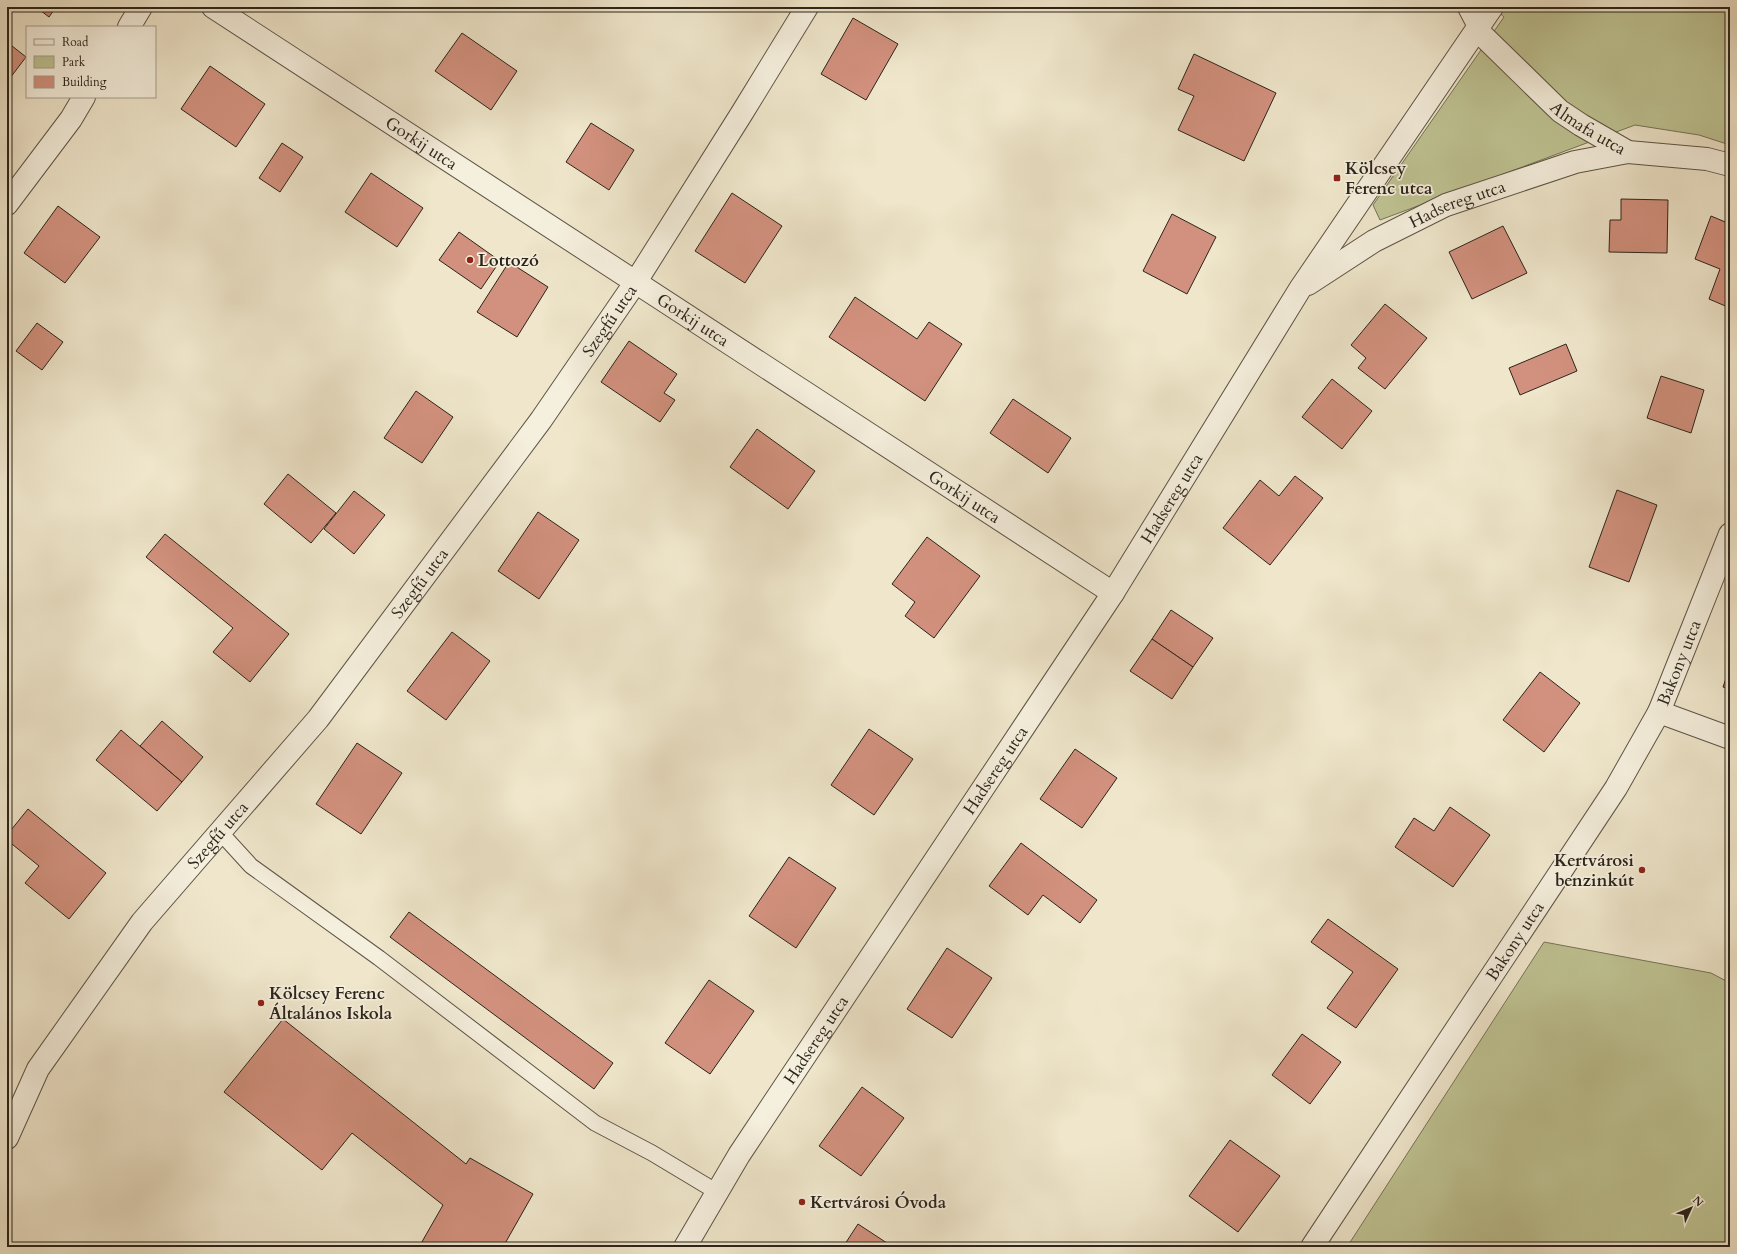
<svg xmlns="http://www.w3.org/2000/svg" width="1737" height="1254" font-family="Cardo,serif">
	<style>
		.green { fill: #bfc393; stroke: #767457 }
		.building { fill: #d2917e; stroke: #2c241b }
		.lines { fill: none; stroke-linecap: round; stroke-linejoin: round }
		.service-casing { stroke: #5d5447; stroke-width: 17 }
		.minor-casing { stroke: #5d5447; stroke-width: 24 }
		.service { stroke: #f5efdd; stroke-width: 15 }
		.minor { stroke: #f5efdd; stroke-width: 22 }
		.poi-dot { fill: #8f2418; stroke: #f5efdd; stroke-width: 1.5 }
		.labels { text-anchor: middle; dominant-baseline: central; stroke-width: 3.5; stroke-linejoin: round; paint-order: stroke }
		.street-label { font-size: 17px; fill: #2c241b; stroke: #f5efdd }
		.poi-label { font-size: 17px; font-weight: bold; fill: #2c241b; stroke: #f5efdd; text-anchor: start }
	</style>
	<rect width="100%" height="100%" fill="#efe6cb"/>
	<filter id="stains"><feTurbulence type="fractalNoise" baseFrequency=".005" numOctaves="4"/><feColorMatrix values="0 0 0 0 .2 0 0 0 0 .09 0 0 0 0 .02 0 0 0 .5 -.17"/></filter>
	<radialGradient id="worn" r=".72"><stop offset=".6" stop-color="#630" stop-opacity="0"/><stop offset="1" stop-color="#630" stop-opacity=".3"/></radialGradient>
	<g class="green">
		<path d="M 1493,7 L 1730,7 L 1730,145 L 1699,135 L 1635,125 L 1380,220 L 1373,205 L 1504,17 Z"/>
		<path d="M 1544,942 L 1711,973 L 1730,983 L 1730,1247 L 1347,1247 Z"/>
	</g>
	<g class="building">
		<path d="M 36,7 L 56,7 L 49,17 Z"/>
		<path d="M 853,18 L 898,44 L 866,100 L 821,74 Z"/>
		<path d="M 462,33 L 517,71 L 491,110 L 435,71 Z"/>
		<path d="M 7,42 L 26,57 L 7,82 Z"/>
		<path d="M 1194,54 L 1276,93 L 1244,161 L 1178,130 L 1194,96 L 1178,89 Z"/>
		<path d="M 210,66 L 265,104 L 236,147 L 181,109 Z"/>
		<path d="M 591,123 L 634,150 L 609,190 L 566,162 Z"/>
		<path d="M 282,143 L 303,157 L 280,192 L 259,178 Z"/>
		<path d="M 371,173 L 423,208 L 397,247 L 345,212 Z"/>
		<path d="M 732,193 L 782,226 L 745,283 L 695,251 Z"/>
		<path d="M 1621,199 L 1668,200 L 1667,253 L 1609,252 L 1610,220 L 1621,220 Z"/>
		<path d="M 58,206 L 100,237 L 65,283 L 24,253 Z"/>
		<path d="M 1172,214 L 1216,237 L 1187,294 L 1143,271 Z"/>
		<path d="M 1711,216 L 1730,224 L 1730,308 L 1709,299 L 1720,269 L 1695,259 Z"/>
		<path d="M 1503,226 L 1527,273 L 1472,299 L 1449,252 Z"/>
		<path d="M 459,232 L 500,261 L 481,289 L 439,260 Z"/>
		<path d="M 509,262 L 548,287 L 517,337 L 477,312 Z"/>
		<path d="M 855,297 L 917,339 L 929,322 L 962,344 L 925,401 L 829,337 Z"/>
		<path d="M 1385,304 L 1427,338 L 1385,389 L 1358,368 L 1366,358 L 1351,345 Z"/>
		<path d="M 37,323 L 63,342 L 42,370 L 16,351 Z"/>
		<path d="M 629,341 L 677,374 L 664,393 L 675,400 L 660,422 L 601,382 Z"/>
		<path d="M 1566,344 L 1577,371 L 1520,395 L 1509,368 Z"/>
		<path d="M 1661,376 L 1704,390 L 1691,433 L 1647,418 Z"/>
		<path d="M 1332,379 L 1372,411 L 1342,449 L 1302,417 Z"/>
		<path d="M 416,391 L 453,417 L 422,463 L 384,438 Z"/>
		<path d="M 1013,399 L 1071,438 L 1048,473 L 990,433 Z"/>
		<path d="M 757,429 L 815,471 L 788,509 L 730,467 Z"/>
		<path d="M 288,474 L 336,513 L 311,543 L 264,504 Z"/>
		<path d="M 1295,476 L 1323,498 L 1270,565 L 1223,528 L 1260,480 L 1279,496 Z"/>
		<path d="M 1617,490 L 1657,505 L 1629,582 L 1589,567 Z"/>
		<path d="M 354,491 L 385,515 L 354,554 L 324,529 Z"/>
		<path d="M 538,512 L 579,540 L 539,599 L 498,571 Z"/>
		<path d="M 165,534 L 289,634 L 250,682 L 213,652 L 233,628 L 146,557 Z"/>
		<path d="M 927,537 L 980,576 L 934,638 L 905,616 L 915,602 L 892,584 Z"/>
		<path d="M 1171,610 L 1213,638 L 1193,667 L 1152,639 Z"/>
		<path d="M 452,632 L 490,661 L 446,720 L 407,691 Z"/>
		<path d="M 1152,639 L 1193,667 L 1172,699 L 1130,671 Z"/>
		<path d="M 1730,667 L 1730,690 L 1723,687 Z"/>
		<path d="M 1540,672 L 1580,703 L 1544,752 L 1503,720 Z"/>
		<path d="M 162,721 L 203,757 L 182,782 L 140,746 Z"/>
		<path d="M 869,729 L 913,759 L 874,815 L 831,785 Z"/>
		<path d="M 121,730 L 182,782 L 157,811 L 96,760 Z"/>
		<path d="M 357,743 L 402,773 L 361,834 L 316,804 Z"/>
		<path d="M 1075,749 L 1117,778 L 1082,828 L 1040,799 Z"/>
		<path d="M 1450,807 L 1490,835 L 1453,887 L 1395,847 L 1414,818 L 1434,831 Z"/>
		<path d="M 28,809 L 106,873 L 69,919 L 25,883 L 39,866 L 7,840 L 7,835 Z"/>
		<path d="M 1021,843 L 1097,900 L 1080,923 L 1043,895 L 1028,915 L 989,886 Z"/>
		<path d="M 789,857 L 836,888 L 796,948 L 749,916 Z"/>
		<path d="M 409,912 L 613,1063 L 594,1089 L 390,937 Z"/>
		<path d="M 1328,919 L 1398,969 L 1356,1028 L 1327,1008 L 1353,972 L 1311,942 Z"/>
		<path d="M 947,948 L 992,978 L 952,1038 L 907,1009 Z"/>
		<path d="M 709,980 L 754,1011 L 710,1074 L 665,1043 Z"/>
		<path d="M 283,1019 L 466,1164 L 470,1158 L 533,1194 L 503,1247 L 419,1247 L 443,1205 L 352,1133 L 322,1170 L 224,1092 Z"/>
		<path d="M 1302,1034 L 1341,1062 L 1310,1104 L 1272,1075 Z"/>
		<path d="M 862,1087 L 904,1118 L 861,1176 L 819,1146 Z"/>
		<path d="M 1230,1140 L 1280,1176 L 1238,1232 L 1189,1196 Z"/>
		<path d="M 858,1224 L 893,1247 L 843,1247 Z"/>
	</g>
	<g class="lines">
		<g class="service-casing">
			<g id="service">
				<path d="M 1465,7 L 1477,30"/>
				<path d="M 220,832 L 251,866 L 379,958 L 595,1123 L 652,1153 L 717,1192"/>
			</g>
		</g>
		<g class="minor-casing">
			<g id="minor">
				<path id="s1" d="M 213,7 L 1113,593"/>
				<path d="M 129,27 L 141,7"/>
				<path id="s2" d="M 1477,30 L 1560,111 L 1581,125 L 1628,152 L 1707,159 L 1730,165"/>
				<path d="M 7,204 L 71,119 L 84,97"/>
				<path id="s3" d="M 1308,284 L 1374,241 L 1446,205 L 1575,162 L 1628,152"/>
				<path d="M 1659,712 L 1730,738"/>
				<path id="s4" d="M 7,1138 L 38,1069 L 142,922 L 318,719 L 541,420 L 635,283 L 742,113 L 807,7"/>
				<path id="s5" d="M 685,1247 L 739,1155 L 1113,593 L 1300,289 L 1492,7"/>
				<path id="s6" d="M 1312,1247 L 1616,788 L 1659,712 L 1730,534"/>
			</g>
		</g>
		<use href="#service" class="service"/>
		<use href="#minor" class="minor"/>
	</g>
	<g class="poi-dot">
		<rect x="1333" y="174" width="8" height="8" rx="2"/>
		<circle cx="470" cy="260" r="4"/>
		<circle cx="1642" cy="870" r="4"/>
		<circle cx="261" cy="1003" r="4"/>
		<circle cx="802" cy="1202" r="4"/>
	</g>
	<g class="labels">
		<g class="street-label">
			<text stroke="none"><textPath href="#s2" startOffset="149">Almafa utca</textPath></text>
			<text stroke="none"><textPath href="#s1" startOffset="249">Gorkij utca</textPath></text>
			<text stroke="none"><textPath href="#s3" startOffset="170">Hadsereg utca</textPath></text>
			<text stroke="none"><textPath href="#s4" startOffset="1018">Szegfű utca</textPath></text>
			<text stroke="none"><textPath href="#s1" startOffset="573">Gorkij utca</textPath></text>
			<text stroke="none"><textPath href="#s1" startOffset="897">Gorkij utca</textPath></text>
			<text stroke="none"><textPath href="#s5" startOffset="893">Hadsereg utca</textPath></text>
			<text stroke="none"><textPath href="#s4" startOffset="694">Szegfű utca</textPath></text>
			<text stroke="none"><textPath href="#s6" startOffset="691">Bakony utca</textPath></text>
			<text stroke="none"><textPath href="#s5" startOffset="569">Hadsereg utca</textPath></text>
			<text stroke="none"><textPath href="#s4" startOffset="371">Szegfű utca</textPath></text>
			<text stroke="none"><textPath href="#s6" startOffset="367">Bakony utca</textPath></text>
			<text stroke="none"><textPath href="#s5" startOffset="245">Hadsereg utca</textPath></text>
		</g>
		<g class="poi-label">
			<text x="1345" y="168">Kölcsey<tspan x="1345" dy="20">Ferenc utca</tspan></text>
			<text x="478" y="260">Lottozó</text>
			<text x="1634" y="860" text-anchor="end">Kertvárosi<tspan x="1634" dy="20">benzinkút</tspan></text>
			<text x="269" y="993">Kölcsey Ferenc<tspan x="269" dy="20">Általános Iskola</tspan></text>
			<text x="810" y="1202">Kertvárosi Óvoda</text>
		</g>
	</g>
	<rect width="1737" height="1254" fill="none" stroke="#efe6cb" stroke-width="24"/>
	<rect x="8" y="8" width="1721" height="1238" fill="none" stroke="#2c241b" stroke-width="2"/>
	<rect x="12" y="12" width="1713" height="1230" fill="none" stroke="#2c241b"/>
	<rect x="26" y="26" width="130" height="72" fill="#f5efdd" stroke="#a59e8f"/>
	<rect x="34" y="39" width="20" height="6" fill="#f5efdd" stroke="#a59e8f"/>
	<text x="62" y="46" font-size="12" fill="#2c241b">Road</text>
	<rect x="34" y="56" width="20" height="12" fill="#bfc393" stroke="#a59e8f"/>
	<text x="62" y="66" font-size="12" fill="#2c241b">Park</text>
	<rect x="34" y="76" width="20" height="12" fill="#d2917e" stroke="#a59e8f"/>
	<text x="62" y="86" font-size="12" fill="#2c241b">Building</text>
	<g transform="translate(1691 1208) rotate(46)" stroke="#f5efdd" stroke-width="3" paint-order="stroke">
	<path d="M0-3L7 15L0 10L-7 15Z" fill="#2c241b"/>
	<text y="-6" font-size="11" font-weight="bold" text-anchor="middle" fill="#2c241b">N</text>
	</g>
	<rect width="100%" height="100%" filter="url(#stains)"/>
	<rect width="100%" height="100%" fill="url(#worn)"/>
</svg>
